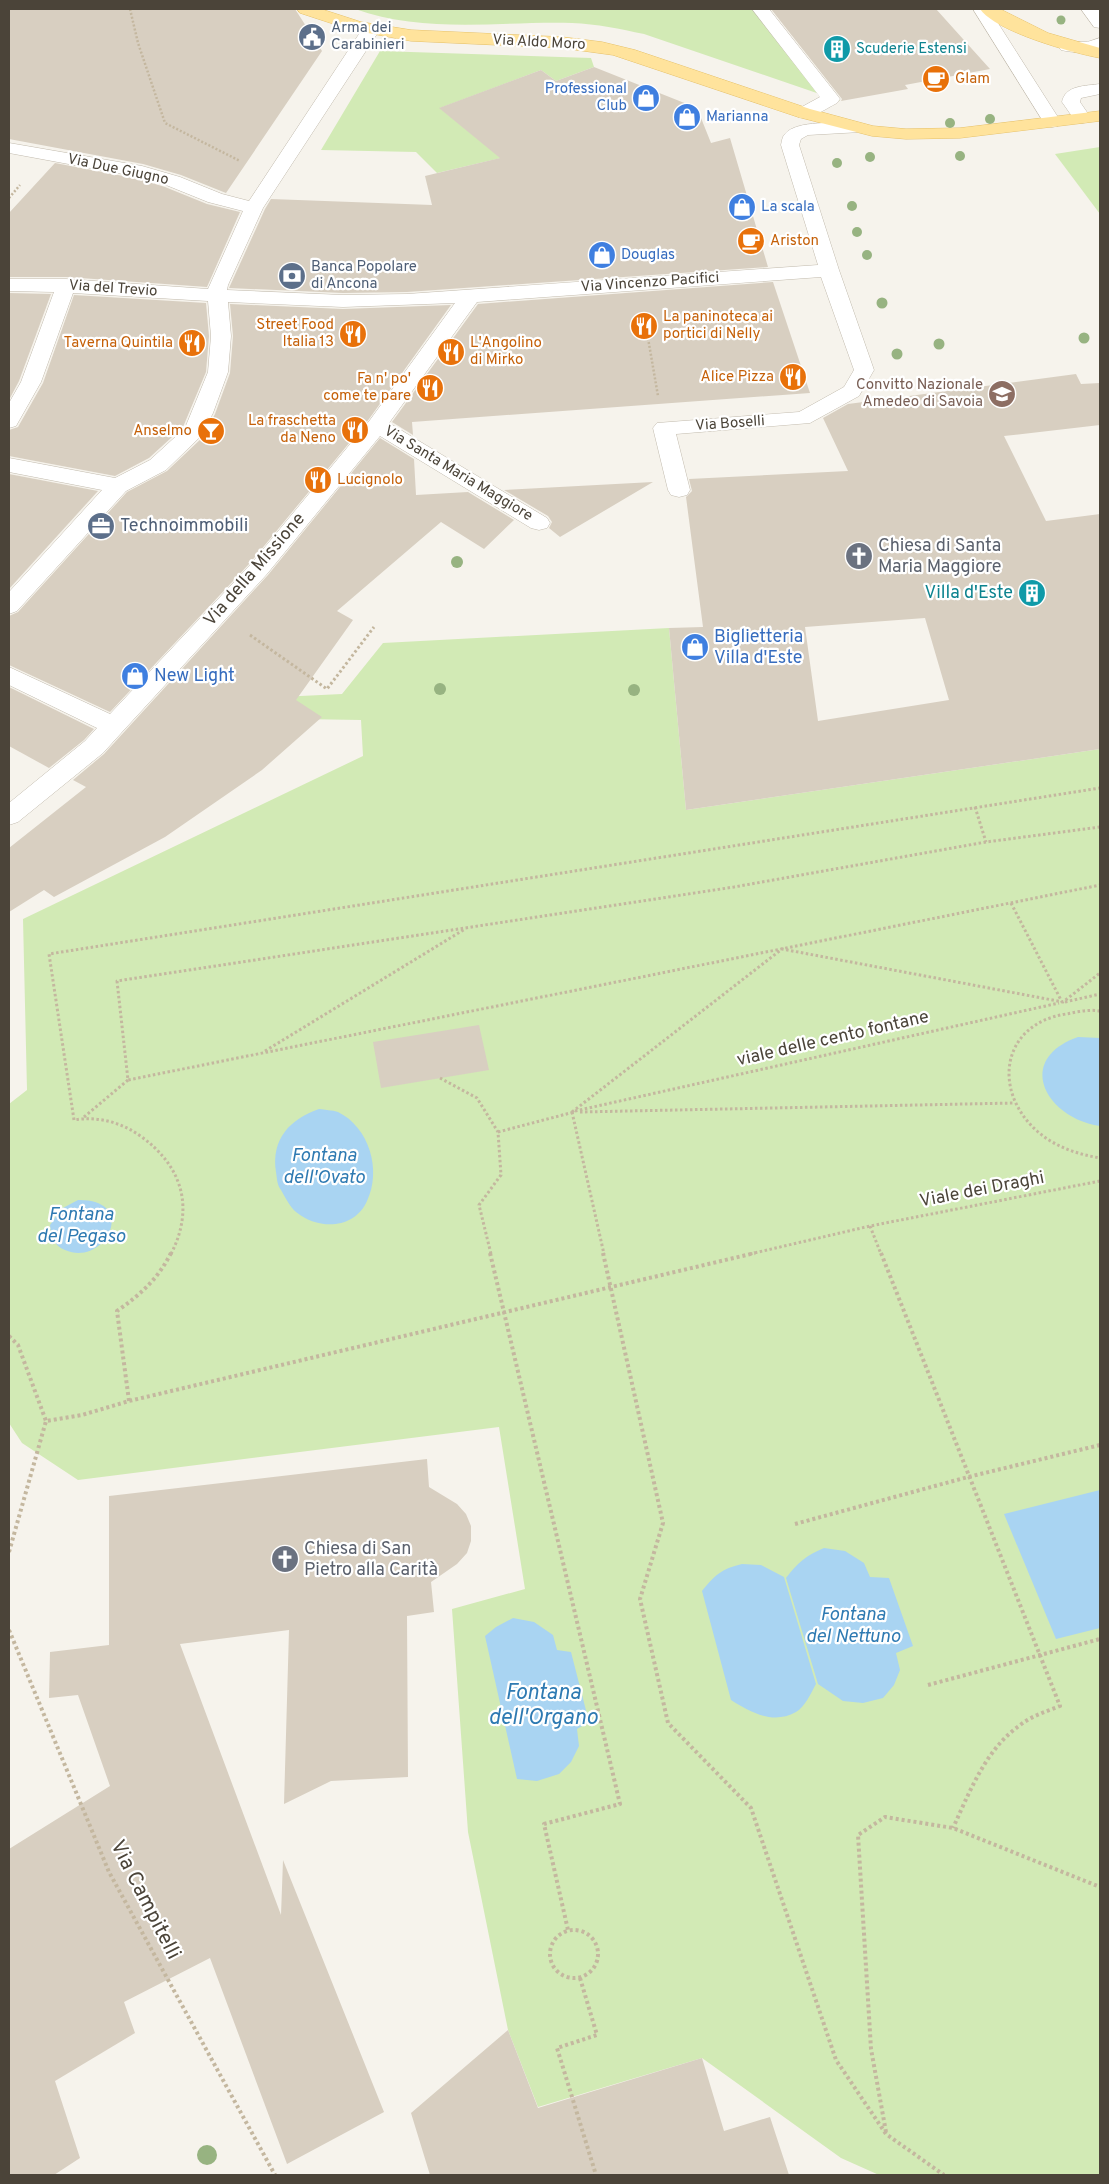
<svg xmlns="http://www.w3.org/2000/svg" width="1109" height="2184" font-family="Overpass,sans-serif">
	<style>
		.green { fill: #d2eab5 }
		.water { fill: #a9d4f2 }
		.building { fill: #d8cfc1; fill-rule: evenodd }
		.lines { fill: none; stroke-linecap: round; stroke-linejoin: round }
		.minor-casing { stroke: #c2bbae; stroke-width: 1 }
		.major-casing { stroke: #e6c16a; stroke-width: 1 }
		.path-far2 { stroke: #c4b79f; stroke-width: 2.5; stroke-dasharray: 2 2; stroke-linecap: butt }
		.path-far1 { stroke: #c4b79f; stroke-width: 3; stroke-dasharray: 2.5 2.5; stroke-linecap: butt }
		.path { stroke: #c4b79f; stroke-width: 4; stroke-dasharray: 3 3; stroke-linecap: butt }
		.minor { fill: #fff; fill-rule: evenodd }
		.major { fill: #ffe39c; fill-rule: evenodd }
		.tree { fill: #97b381 }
		.labels { text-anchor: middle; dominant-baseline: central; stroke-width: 4.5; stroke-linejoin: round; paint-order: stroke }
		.far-service-label { font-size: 15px; fill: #4e5e75; stroke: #fff; text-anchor: start }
		.far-street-label { font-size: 15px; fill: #4b4439; stroke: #fff }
		.far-culture-label { font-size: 15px; fill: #0d838f; stroke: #fff; text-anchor: start }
		.far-food-label { font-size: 15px; fill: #c56008; stroke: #fff; text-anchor: end }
		.far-shop-label { font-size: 15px; fill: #366cbe; stroke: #fff; text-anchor: start }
		.far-education-label { font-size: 15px; fill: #785e54; stroke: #fff; text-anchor: end }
		.service-label { font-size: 18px; fill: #4e5e75; stroke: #fff; text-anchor: start }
		.worship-label { font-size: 18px; fill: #5b616d; stroke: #fff; text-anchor: start }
		.street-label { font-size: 18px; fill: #4b4439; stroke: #fff }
		.culture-label { font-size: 18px; fill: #0d838f; stroke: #fff; text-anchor: end }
		.shop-label { font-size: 18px; fill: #366cbe; stroke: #fff; text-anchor: start }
		.water-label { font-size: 19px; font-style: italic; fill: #2e7ab2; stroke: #fff }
		.near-street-label { font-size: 21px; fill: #4b4439; stroke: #fff }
		.near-water-label { font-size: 22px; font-style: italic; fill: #2e7ab2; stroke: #fff }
	</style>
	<rect width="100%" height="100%" fill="#f6f3ec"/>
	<g class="green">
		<path d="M 355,9 L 767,9 L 840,101 L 644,34 C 620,29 597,24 572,23 C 501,21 423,34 355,9 Z"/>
		<path d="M 380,51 L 591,58 L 594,67 L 556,81 L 541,70 L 440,108 L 501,158 L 437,173 L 416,152 L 321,150 Z"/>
		<path d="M 1100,147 L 1100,214 L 1055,154 Z"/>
		<path d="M 669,628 L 686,810 L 1100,749 L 1100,2175 L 879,2175 L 841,2158 L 702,2058 L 538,2107 L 508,2030 L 468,1832 L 452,1609 L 525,1589 L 499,1427 L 78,1480 L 22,1443 L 9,1423 L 9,1104 L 27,1090 L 23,919 L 363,756 L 361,720 L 170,717 L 177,702 L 342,694 L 383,643 Z"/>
	</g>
	<g class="water">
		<path d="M 1078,1037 L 1100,1038 L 1100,1126 C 1047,1119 1013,1060 1078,1037 Z"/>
		<path d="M 319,1109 C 325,1110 332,1110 338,1112 C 369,1127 382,1170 367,1201 C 354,1230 318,1230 296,1212 C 290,1207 285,1197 281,1190 C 277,1185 277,1178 276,1172 C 271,1139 290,1119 319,1109 Z"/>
		<path d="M 78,1200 C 140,1199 105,1268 65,1250 C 54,1246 51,1236 50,1225 L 61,1209 Z"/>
		<path d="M 1100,1490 L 1100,1628 L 1056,1639 L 1004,1514 Z"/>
		<path d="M 824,1548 L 845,1551 L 864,1563 L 870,1577 L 889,1578 L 913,1646 L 896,1653 L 900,1670 L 894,1685 L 883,1698 L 863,1703 L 843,1701 L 818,1684 L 786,1578 C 797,1563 807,1555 824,1548 Z"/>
		<path d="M 742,1564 L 761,1565 L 784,1577 L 816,1684 C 811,1693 805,1707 796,1712 C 773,1725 750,1712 731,1700 L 702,1591 C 715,1575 721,1569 742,1564 Z"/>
		<path d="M 513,1618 L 534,1622 L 553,1635 L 557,1650 L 571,1652 L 589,1722 L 577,1729 L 579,1746 L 571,1762 L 559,1774 L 537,1781 L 517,1779 L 485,1636 L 496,1627 Z"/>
	</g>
	<g class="building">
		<path d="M 9,9 L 295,9 L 322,51 L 226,193 L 181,175 L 143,164 L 9,139 Z"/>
		<path d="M 771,9 L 936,9 L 990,69 L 905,85 L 908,89 L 841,101 L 842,99 L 838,94 Z"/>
		<path d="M 594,67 L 697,108 L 711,143 L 730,138 L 768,267 L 407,292 L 343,293 L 229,288 L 265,209 L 271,199 L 432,205 L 425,176 L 500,158 L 439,108 L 541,70 L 556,81 Z"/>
		<path d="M 55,163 L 139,179 L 165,187 L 207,204 L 240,212 L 207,287 L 66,277 L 9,277 L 9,213 Z"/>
		<path d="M 773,282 L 810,393 L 412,422 L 413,435 L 392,422 L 478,304 Z"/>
		<path d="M 9,293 L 51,294 L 19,381 L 9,400 Z"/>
		<path d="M 74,295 L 206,303 L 209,336 L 206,372 L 183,427 L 149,458 L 115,476 L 9,456 L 9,430 L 18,427 L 43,383 Z"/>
		<path d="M 230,304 L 343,309 L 451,305 L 369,419 L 250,563 L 110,712 L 9,665 L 9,616 L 18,612 L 127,492 L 167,471 L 203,437 L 215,414 L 230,373 L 233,336 Z"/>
		<path d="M 1076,374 L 1081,384 L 1100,383 L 1100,425 L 1004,436 L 1046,521 L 1100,514 L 1100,749 L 686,810 L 669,628 L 703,627 L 686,497 L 692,491 L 689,479 L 848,471 L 823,418 L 848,404 ZM 925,618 L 949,700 L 818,721 L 805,627 Z"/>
		<path d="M 380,438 L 414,459 L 416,495 L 468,492 L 514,520 L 484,549 L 441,522 L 337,611 L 353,620 L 296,700 L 322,717 L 262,770 L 165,837 L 54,897 L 44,890 L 9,912 L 9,848 L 86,787 L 73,780 L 104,754 L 268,575 Z"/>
		<path d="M 9,474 L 98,491 L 9,589 Z"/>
		<path d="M 653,482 L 560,537 L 549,528 L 552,522 L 548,516 L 504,490 Z"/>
		<path d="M 9,687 L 94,729 L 84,740 L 49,768 L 9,746 Z"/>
		<path d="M 479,1025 L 489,1070 L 381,1088 L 373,1042 Z"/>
		<path d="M 427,1459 L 429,1487 L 457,1504 L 466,1514 L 471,1526 L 471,1541 L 467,1553 L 457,1564 L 431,1582 L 434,1612 L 407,1616 L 408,1777 L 331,1781 L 284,1804 L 289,1630 L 180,1644 L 281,1915 L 283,1860 L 384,2112 L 287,2164 L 210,1958 L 124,2002 L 135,2033 L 55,2081 L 80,2158 L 54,2175 L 9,2175 L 9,1849 L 110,1786 L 78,1695 L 49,1698 L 50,1652 L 109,1645 L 109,1496 Z"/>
		<path d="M 508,2030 L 538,2108 L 702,2058 L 724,2131 L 770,2117 L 789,2175 L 430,2175 L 411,2113 Z"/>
	</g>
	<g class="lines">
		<g class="minor-casing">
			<g id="minor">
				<path d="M 752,9 L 769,9 L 837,95 L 840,99 L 837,103 C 825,109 811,120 798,117 L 795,113 L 798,109 L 820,97 Z"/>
				<path d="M 973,9 L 989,9 L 1061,122 L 1058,126 L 1052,127 L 1046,126 Z"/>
				<path d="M 1081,9 L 1098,9 L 1100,12 L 1100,28 L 1094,27 Z"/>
				<path d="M 370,26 L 376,27 L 379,31 L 263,208 L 228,285 L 227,290 L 343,295 L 407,294 L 818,265 L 781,145 C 782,141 782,137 785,134 C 796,120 838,123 855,123 L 861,124 L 864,128 L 861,132 L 808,135 L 801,139 L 799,145 L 839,270 L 874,370 L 859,396 L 810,423 L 676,434 L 690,490 L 687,495 L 679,497 L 671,495 L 668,490 L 653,428 L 657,423 L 799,412 L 844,387 L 854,370 L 821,277 L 477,302 L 389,423 L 547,518 L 550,523 L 547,528 L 539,530 L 531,528 L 380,436 L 267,574 L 122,732 L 103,753 L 18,822 L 9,825 L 9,803 L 85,741 L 97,728 L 9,685 L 9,667 L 110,714 L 251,564 L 370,420 L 455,303 L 343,307 L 228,302 L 231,336 L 228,372 L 213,413 L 201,436 L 166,470 L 126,491 L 17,611 L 9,614 L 9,592 L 102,490 L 9,472 L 9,458 L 115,478 L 150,460 L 185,428 L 208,372 L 211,336 L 208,301 L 73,293 L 41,382 L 16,426 L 9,428 L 9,403 L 21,382 L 54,292 L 9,291 L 9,279 L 66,279 L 208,289 L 243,211 L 208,202 L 166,185 L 139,177 L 9,153 L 9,143 L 142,166 L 180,177 L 222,194 L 249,201 L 361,31 L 364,27 Z"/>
				<path d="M 1100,38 L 1100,49 C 1087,53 1074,53 1061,50 L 1058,46 L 1061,42 L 1087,42 Z"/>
				<path d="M 1100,84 L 1100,94 L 1081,98 L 1080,102 L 1091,118 L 1088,122 L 1082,123 L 1076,122 L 1062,102 C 1065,85 1086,86 1100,84 Z"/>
			</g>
		</g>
		<g class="major-casing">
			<g id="major">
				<path d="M 297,9 L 321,9 L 361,22 L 411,30 L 562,37 L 602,42 L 635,50 L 810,109 L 873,126 L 906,129 L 960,128 L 1100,111 L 1100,121 L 960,138 L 906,139 L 872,136 L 798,117 L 613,55 L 562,48 L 411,41 L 352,30 L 300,13 Z"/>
				<path d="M 980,9 L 1000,9 L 1048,33 L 1100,48 L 1100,58 C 1073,53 996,32 980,9 Z"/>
			</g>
		</g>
		<g class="path-far2">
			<path d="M 130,9 L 138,43 L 165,123 L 240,161"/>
			<path d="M 9,198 L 20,185"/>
			<path d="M 648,338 L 658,396"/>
		</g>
		<g class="path-far1">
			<path d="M 250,635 L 327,689 L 374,627"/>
			<path d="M 975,807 L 986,842"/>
			<path d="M 1100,827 L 986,842 L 734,887 L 117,981 L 128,1080 L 1100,885"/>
			<path d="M 1011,903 L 1062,1002"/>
			<path d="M 1065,1002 L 1100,994"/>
			<path d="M 1100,1011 C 1089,1009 1077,1012 1066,1014 C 1001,1024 992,1091 1037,1131 C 1055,1147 1077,1154 1100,1158"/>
			<path d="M 265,1051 L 465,929"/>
			<path d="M 440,1078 L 477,1098 L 498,1132 L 501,1175 L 479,1205 L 491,1254"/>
			<path d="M 575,1111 L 1059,1003"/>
			<path d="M 572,1112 L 604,1254"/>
			<path d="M 572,1112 L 782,949 L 1063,1002 L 1100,973"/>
			<path d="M 580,1112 L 1014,1103"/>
			<path d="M 84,1117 L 128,1080"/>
			<path d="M 498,1132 L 574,1112"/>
			<path d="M 870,1226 L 881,1254"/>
			<path d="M 171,1254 C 195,1207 182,1165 139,1135 C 120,1122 97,1116 74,1120 L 49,954 L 1100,788"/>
			<path d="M 750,1254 L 870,1226 L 1100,1181"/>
		</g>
		<g class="path">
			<path d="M 490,1253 L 620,1804 L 544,1824 L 568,1930"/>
			<path d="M 603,1253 L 663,1523 L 640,1599 L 668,1723 L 751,1808 L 836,2060 L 886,2134 L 944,2175"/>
			<path d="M 881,1253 L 1060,1706 C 1045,1712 1031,1716 1019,1726 C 986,1749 969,1793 953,1828"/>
			<path d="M 9,1336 L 18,1345 L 46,1421"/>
			<path d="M 129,1401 L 117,1311 C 140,1295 158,1279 171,1253"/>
			<path d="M 795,1524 L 968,1477 L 1100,1445"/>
			<path d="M 9,1552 L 46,1421 L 82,1415 L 129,1401 L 755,1253"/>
			<path d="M 9,1630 L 109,1872 L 275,2175"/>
			<path d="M 928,1685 L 1100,1639"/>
			<circle cx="574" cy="1954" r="24"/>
			<path d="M 580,1978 L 597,2035 L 557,2048 L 596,2175"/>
			<path d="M 886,2132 L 871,2049 L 858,1835 L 885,1817 L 953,1828 L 1100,1887"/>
		</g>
		<use href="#minor" class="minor"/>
		<use href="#major" class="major"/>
	</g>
	<g class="tree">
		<circle cx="1061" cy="20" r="4.5"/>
		<circle cx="990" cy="119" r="5"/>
		<circle cx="950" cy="123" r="5"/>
		<circle cx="960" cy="156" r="5"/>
		<circle cx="870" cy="157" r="5"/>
		<circle cx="837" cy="163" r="5"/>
		<circle cx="852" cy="206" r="5"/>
		<circle cx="857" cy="232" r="5"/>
		<circle cx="867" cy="255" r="5"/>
		<circle cx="882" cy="303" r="5.5"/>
		<circle cx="1084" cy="338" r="5.5"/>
		<circle cx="939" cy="344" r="5.5"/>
		<circle cx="897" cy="354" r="5.5"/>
		<circle cx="457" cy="562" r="6"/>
		<circle cx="440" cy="689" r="6"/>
		<circle cx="634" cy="690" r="6"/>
		<circle cx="207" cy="2155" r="10"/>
	</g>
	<defs>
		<g id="civic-disc" transform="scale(1.4375)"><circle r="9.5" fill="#5c6f8a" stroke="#fff"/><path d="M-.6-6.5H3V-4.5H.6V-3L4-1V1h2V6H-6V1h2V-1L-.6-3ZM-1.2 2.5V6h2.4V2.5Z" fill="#fff"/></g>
		<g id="building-disc" transform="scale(1.4375)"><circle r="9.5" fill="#0f9aa8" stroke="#fff"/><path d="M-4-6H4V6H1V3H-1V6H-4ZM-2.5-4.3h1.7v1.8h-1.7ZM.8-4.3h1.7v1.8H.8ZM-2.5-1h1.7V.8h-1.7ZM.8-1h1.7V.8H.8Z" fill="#fff"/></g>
		<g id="cafe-disc" transform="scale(1.4375)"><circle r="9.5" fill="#e8710a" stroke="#fff"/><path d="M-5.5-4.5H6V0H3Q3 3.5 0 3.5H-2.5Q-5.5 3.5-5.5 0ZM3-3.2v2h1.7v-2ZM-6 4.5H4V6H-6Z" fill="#fff"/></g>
		<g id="shop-disc" transform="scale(1.4375)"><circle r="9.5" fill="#3f7fe0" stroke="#fff"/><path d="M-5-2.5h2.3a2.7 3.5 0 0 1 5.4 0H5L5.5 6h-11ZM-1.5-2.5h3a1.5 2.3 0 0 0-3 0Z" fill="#fff"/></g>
		<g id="bank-disc" transform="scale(1.4375)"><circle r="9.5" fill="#5c6f8a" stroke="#fff"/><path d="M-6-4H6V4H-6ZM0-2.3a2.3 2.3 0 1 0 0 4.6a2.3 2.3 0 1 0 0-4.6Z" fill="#fff"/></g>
		<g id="restaurant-disc" transform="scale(1.4375)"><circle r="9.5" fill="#e8710a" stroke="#fff"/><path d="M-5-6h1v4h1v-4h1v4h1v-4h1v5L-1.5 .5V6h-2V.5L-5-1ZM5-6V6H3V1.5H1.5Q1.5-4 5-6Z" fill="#fff"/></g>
		<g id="school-disc" transform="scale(1.4375)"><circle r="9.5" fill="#8d6e63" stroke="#fff"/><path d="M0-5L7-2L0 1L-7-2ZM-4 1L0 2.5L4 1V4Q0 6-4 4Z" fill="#fff"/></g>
		<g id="bar-disc" transform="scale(1.4375)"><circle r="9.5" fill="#e8710a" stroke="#fff"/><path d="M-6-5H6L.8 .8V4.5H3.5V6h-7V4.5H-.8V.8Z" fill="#fff"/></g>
		<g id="office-disc" transform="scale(1.4375)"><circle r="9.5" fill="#5c6f8a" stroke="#fff"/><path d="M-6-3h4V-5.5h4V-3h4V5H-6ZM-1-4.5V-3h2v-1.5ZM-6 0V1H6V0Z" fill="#fff"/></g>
		<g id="church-disc" transform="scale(1.4375)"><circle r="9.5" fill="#6b7280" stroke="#fff"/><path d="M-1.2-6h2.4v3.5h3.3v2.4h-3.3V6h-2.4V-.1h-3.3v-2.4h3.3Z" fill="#fff"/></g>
	</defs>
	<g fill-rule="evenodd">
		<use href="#civic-disc" x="312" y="37"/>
		<use href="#building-disc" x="837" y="49"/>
		<use href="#cafe-disc" x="936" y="79"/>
		<use href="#shop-disc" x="646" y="98"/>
		<use href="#shop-disc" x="687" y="117"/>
		<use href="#shop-disc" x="742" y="207"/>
		<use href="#cafe-disc" x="751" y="241"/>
		<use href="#shop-disc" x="602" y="255"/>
		<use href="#bank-disc" x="292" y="276"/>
		<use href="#restaurant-disc" x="644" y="326"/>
		<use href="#restaurant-disc" x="353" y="334"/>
		<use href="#restaurant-disc" x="192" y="343"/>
		<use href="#restaurant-disc" x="451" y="352"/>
		<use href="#restaurant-disc" x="793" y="377"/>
		<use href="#restaurant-disc" x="430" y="388"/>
		<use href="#school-disc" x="1002" y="394"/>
		<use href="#restaurant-disc" x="355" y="430"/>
		<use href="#bar-disc" x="211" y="431"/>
		<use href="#restaurant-disc" x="318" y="480"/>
		<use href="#office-disc" x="101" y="526"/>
		<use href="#church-disc" x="859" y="556"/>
		<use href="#building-disc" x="1032" y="593"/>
		<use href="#shop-disc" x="695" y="647"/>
		<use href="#shop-disc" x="135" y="676"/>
		<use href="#church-disc" x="285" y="1559"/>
	</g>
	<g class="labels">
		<g class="far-service-label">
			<text x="331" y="28">Arma dei<tspan x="331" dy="17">Carabinieri</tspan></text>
			<text x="311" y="267">Banca Popolare<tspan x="311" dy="17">di Ancona</tspan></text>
		</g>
		<g class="far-street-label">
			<text transform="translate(539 43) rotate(3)">Via Aldo Moro</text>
			<text transform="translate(118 170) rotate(12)">Via Due Giugno</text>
			<text transform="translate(650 283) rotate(-4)">Via Vincenzo Pacifici</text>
			<text transform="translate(113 289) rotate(4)">Via del Trevio</text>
			<text transform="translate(730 424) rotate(-4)">Via Boselli</text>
			<text transform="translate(458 474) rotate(31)">Via Santa Maria Maggiore</text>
		</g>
		<g class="far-culture-label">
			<text x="856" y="49">Scuderie Estensi</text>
		</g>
		<g class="far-food-label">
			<text x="955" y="79" text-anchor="start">Glam</text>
			<text x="770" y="241" text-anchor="start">Ariston</text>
			<text x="663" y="317" text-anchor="start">La paninoteca ai<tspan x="663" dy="17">portici di Nelly</tspan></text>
			<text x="334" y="325">Street Food<tspan x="334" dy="17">Italia 13</tspan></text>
			<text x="173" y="343">Taverna Quintila</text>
			<text x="470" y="343" text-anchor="start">L'Angolino<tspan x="470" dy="17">di Mirko</tspan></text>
			<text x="774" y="377">Alice Pizza</text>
			<text x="411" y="379">Fa n' po'<tspan x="411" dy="17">come te pare</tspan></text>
			<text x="336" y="421">La fraschetta<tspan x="336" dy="17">da Neno</tspan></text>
			<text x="192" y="431">Anselmo</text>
			<text x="337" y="480" text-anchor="start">Lucignolo</text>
		</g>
		<g class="far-shop-label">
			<text x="627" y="89" text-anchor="end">Professional<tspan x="627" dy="17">Club</tspan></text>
			<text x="706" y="117">Marianna</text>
			<text x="761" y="207">La scala</text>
			<text x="621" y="255">Douglas</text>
		</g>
		<g class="far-education-label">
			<text x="983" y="385">Convitto Nazionale<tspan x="983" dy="17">Amedeo di Savoia</tspan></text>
		</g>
		<g class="service-label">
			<text x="120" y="526">Technoimmobili</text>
		</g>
		<g class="worship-label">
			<text x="878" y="546">Chiesa di Santa<tspan x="878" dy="21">Maria Maggiore</tspan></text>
			<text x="304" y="1549">Chiesa di San<tspan x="304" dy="21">Pietro alla Carità</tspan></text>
		</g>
		<g class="street-label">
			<text transform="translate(255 570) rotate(-49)">Via della Missione</text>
			<text transform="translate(833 1039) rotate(-13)">viale delle cento fontane</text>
			<text transform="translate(982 1190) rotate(-11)">Viale dei Draghi</text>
		</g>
		<g class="culture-label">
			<text x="1013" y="593">Villa d'Este</text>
		</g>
		<g class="shop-label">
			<text x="714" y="637">Biglietteria<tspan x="714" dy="21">Villa d'Este</tspan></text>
			<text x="154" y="676">New Light</text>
		</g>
		<g class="water-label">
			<text x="324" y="1156">Fontana<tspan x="324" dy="22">dell'Ovato</tspan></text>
			<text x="81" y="1215">Fontana<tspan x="81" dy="22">del Pegaso</tspan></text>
			<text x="853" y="1615">Fontana<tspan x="853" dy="22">del Nettuno</tspan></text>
		</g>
		<g class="near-street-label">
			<text transform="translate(145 1900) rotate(63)">Via Campitelli</text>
		</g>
		<g class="near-water-label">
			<text x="543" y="1693">Fontana<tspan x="543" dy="25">dell'Organo</tspan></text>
		</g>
	</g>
	<rect width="1109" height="2184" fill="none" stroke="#4b4439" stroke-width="20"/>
</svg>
